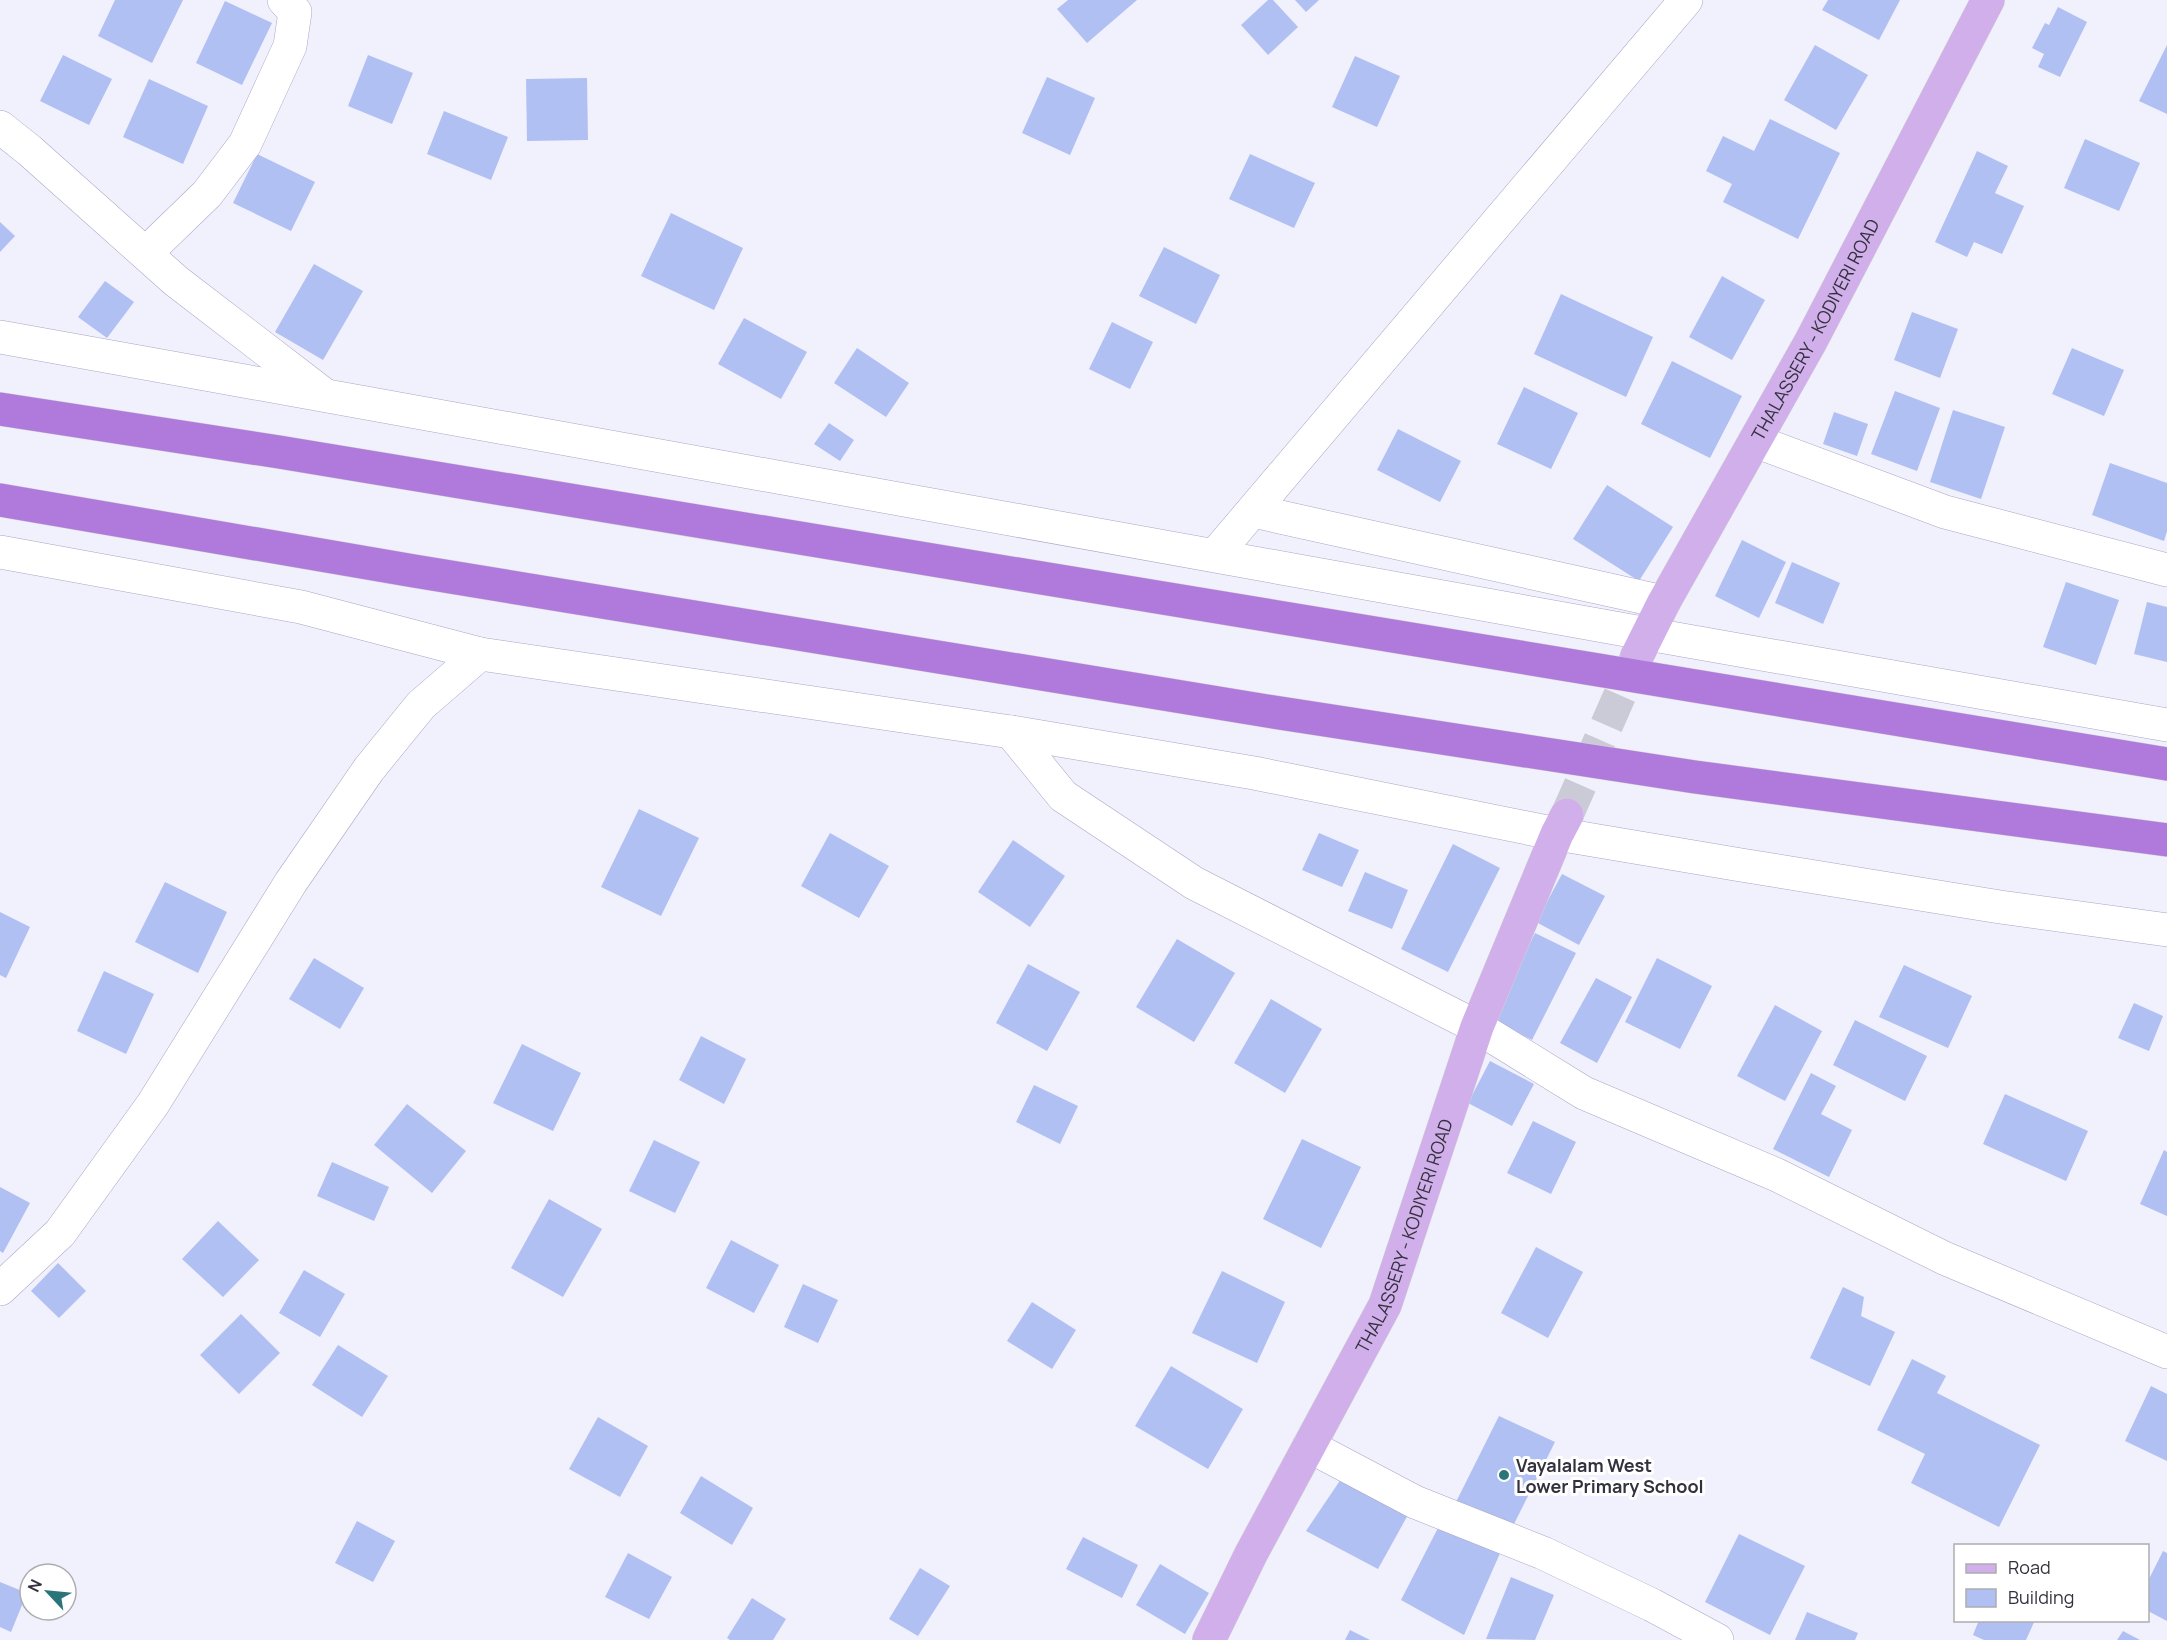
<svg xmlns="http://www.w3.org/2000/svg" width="2167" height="1640" font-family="Manrope,sans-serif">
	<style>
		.building { fill: #b1c0f2 }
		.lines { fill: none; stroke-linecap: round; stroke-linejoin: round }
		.major-tunnel { stroke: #cbcad7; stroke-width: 33; stroke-dasharray: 33 16; stroke-linecap: butt }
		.minor-casing { stroke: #aaa6c4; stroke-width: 34 }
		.major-casing { stroke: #d2d2d4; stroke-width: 34 }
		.highway-casing { stroke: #d2d2d4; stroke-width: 34 }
		.minor { stroke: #fff; stroke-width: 33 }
		.major { stroke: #d0afea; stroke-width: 33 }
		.highway { stroke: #b079dc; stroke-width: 33 }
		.poi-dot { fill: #2a7578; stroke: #fff; stroke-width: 2 }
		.labels { text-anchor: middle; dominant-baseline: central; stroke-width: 6; stroke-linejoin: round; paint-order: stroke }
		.street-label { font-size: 18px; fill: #33313d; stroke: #fff }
		.poi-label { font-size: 18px; font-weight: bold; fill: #33313d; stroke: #fff; text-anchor: start }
	</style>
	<rect width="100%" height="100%" fill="#f1f0fd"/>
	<g class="building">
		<path d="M 115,0 L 183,0 L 152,63 L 98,36 Z"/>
		<path d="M 1068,0 L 1137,0 L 1087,43 L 1057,9 Z"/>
		<path d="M 1268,0 L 1273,0 L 1298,27 L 1268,55 L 1241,25 Z"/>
		<path d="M 1295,0 L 1319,0 L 1306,12 Z"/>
		<path d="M 1828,0 L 1900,0 L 1879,40 L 1822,10 Z"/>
		<path d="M 225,1 L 272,23 L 242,85 L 196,63 Z"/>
		<path d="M 2058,7 L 2087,22 L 2060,77 L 2038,67 L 2044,54 L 2032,48 L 2045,23 L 2049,25 Z"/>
		<path d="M 1815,45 L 1868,75 L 1836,130 L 1784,100 Z"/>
		<path d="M 2167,45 L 2167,114 L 2139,101 Z"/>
		<path d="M 63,55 L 112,79 L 89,125 L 40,101 Z"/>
		<path d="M 368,55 L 413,73 L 392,124 L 348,106 Z"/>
		<path d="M 1355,56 L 1400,76 L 1377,127 L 1332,107 Z"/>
		<path d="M 1047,77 L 1095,98 L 1070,155 L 1022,133 Z"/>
		<path d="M 587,78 L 588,140 L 527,141 L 526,79 Z"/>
		<path d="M 149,79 L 208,106 L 183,164 L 123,137 Z"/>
		<path d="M 444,111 L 508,137 L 491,180 L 427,154 Z"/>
		<path d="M 1770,119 L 1840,153 L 1798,239 L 1723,202 L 1732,184 L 1706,171 L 1723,136 L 1754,151 Z"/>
		<path d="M 2085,139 L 2140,163 L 2119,211 L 2064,188 Z"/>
		<path d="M 1977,151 L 2008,166 L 1995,193 L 2024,206 L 2002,254 L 1974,242 L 1967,257 L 1935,242 Z"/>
		<path d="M 257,154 L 315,182 L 291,231 L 233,203 Z"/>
		<path d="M 1250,154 L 1315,183 L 1294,228 L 1229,199 Z"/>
		<path d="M 671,213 L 743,248 L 714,310 L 641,276 Z"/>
		<path d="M 0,222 L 15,236 L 0,252 Z"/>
		<path d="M 1164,247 L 1220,275 L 1196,324 L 1139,296 Z"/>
		<path d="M 314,264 L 363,291 L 323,360 L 275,332 Z"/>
		<path d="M 1722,276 L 1765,300 L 1732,360 L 1689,337 Z"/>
		<path d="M 105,281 L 134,302 L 107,338 L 78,317 Z"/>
		<path d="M 1561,294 L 1653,337 L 1626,397 L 1534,354 Z"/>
		<path d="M 1912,312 L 1958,329 L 1940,378 L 1894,360 Z"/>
		<path d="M 744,318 L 807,352 L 781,399 L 718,364 Z"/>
		<path d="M 1112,322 L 1153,342 L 1130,389 L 1089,369 Z"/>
		<path d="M 857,348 L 909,383 L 886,417 L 834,383 Z"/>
		<path d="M 2072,348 L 2124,370 L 2104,416 L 2052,394 Z"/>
		<path d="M 1672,361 L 1742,396 L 1710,458 L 1641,424 Z"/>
		<path d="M 1524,387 L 1578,413 L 1551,469 L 1497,444 Z"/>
		<path d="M 1895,391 L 1940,408 L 1917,471 L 1871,454 Z"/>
		<path d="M 1953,410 L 2005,427 L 1981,499 L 1930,482 Z"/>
		<path d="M 1834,412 L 1868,424 L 1857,456 L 1823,444 Z"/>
		<path d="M 829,423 L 854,440 L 840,461 L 814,444 Z"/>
		<path d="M 1398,429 L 1461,461 L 1440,502 L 1377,470 Z"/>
		<path d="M 2110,463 L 2167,483 L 2167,531 L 2164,541 L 2092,515 Z"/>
		<path d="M 1607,485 L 1673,527 L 1639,581 L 1573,539 Z"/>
		<path d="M 1742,540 L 1786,562 L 1759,618 L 1715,596 Z"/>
		<path d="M 1792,562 L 1840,583 L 1823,624 L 1775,603 Z"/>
		<path d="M 2066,582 L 2119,600 L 2096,665 L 2043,647 Z"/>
		<path d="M 2147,602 L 2167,607 L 2167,662 L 2134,654 Z"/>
		<path d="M 639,809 L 699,838 L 661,916 L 601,887 Z"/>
		<path d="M 830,833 L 889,866 L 859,918 L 801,886 Z"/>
		<path d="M 1319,833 L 1359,850 L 1342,887 L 1302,870 Z"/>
		<path d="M 1013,840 L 1065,876 L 1030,927 L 978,892 Z"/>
		<path d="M 1453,844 L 1500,868 L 1448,972 L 1401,949 Z"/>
		<path d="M 1365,872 L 1408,890 L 1392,929 L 1348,911 Z"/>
		<path d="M 1562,874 L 1605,896 L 1579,945 L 1536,922 Z"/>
		<path d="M 165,882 L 227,912 L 198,973 L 135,942 Z"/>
		<path d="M 0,912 L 30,927 L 6,978 L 0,975 Z"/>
		<path d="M 1535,933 L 1576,953 L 1532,1040 L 1492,1020 Z"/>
		<path d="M 1177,939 L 1235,973 L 1194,1042 L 1136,1007 Z"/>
		<path d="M 314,958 L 364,988 L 340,1029 L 289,999 Z"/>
		<path d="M 1657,958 L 1712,986 L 1680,1049 L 1625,1022 Z"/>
		<path d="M 1028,964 L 1080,992 L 1047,1051 L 996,1023 Z"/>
		<path d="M 1904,965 L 1972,996 L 1948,1048 L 1879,1017 Z"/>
		<path d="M 104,971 L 154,994 L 126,1054 L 77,1031 Z"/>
		<path d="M 1596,978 L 1632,997 L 1597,1063 L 1560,1043 Z"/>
		<path d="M 1271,999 L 1322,1029 L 1285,1093 L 1234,1063 Z"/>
		<path d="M 2134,1003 L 2163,1016 L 2149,1051 L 2118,1038 Z"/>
		<path d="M 1775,1005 L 1822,1031 L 1785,1101 L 1737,1076 Z"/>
		<path d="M 1855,1020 L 1927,1056 L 1905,1101 L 1833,1065 Z"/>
		<path d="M 701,1036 L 746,1059 L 724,1104 L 679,1080 Z"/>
		<path d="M 522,1044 L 581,1073 L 553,1131 L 493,1103 Z"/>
		<path d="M 1490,1061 L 1534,1084 L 1512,1126 L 1468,1103 Z"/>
		<path d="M 1811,1073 L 1836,1086 L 1821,1114 L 1852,1130 L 1829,1177 L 1773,1149 Z"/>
		<path d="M 1034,1085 L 1078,1106 L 1060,1144 L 1016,1122 Z"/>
		<path d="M 2005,1094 L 2088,1131 L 2066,1181 L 1983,1144 Z"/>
		<path d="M 407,1104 L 466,1151 L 432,1193 L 374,1145 Z"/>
		<path d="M 1533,1121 L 1576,1142 L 1551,1194 L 1507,1173 Z"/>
		<path d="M 1302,1139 L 1361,1167 L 1321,1248 L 1263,1219 Z"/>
		<path d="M 654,1140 L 700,1162 L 675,1213 L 629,1191 Z"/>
		<path d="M 2164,1150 L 2167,1152 L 2167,1216 L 2140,1204 Z"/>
		<path d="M 332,1162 L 389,1187 L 374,1221 L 317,1196 Z"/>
		<path d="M 0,1187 L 30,1203 L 3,1253 L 0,1251 Z"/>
		<path d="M 549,1199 L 602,1229 L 563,1297 L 511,1268 Z"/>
		<path d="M 218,1221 L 259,1260 L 223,1297 L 182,1259 Z"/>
		<path d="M 731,1240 L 779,1265 L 754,1313 L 706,1288 Z"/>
		<path d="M 1536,1247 L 1583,1272 L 1548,1338 L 1501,1313 Z"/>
		<path d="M 58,1263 L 86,1291 L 59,1318 L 31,1291 Z"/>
		<path d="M 304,1270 L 345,1294 L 320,1337 L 279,1313 Z"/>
		<path d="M 1222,1271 L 1285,1302 L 1257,1363 L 1192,1333 Z"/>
		<path d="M 803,1284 L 838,1300 L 818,1343 L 784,1327 Z"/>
		<path d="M 1843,1287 L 1864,1297 L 1861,1316 L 1895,1332 L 1870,1386 L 1810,1358 Z"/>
		<path d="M 1032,1302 L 1076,1330 L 1052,1369 L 1007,1341 Z"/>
		<path d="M 241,1314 L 280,1353 L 239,1394 L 200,1355 Z"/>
		<path d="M 338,1345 L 388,1376 L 362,1417 L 312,1385 Z"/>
		<path d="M 1912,1359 L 1946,1376 L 1937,1393 L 2040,1445 L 1999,1527 L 1911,1483 L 1925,1454 L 1877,1430 Z"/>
		<path d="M 1171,1366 L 1243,1409 L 1208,1469 L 1135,1426 Z"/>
		<path d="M 2151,1386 L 2167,1394 L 2167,1461 L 2125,1441 Z"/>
		<path d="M 1499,1416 L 1555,1442 L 1510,1532 L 1453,1508 Z"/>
		<path d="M 598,1417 L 648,1446 L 620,1497 L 569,1469 Z"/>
		<path d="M 701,1476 L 753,1508 L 732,1545 L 680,1513 Z"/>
		<path d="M 1341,1479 L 1409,1513 L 1378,1569 L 1306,1531 Z"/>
		<path d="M 357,1521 L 395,1541 L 373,1582 L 335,1563 Z"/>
		<path d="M 1440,1524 L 1501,1551 L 1464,1635 L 1401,1600 Z"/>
		<path d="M 1739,1534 L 1805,1566 L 1770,1635 L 1705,1602 Z"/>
		<path d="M 1083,1537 L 1138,1565 L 1122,1598 L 1066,1569 Z"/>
		<path d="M 2163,1551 L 2167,1553 L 2167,1621 L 2148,1611 L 2148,1581 Z"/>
		<path d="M 628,1553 L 672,1577 L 649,1619 L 605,1597 Z"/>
		<path d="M 1160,1564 L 1209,1593 L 1185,1634 L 1136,1605 Z"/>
		<path d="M 920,1568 L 950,1586 L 918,1636 L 889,1619 Z"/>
		<path d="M 1511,1577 L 1554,1595 L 1535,1640 L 1486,1639 Z"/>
		<path d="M 0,1582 L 27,1593 L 11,1632 L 0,1627 Z"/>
		<path d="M 752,1598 L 786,1619 L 773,1640 L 730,1640 L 727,1638 Z"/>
		<path d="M 1807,1612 L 1858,1633 L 1855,1640 L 1795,1640 Z"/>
		<path d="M 1979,1620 L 2035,1620 L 2026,1640 L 1984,1640 L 1973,1635 Z"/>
		<path d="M 1350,1630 L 1370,1640 L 1345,1640 Z"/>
		<path d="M 2123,1631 L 2140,1640 L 2117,1640 Z"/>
	</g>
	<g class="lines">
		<path class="major-tunnel" d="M 1567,815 L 1637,656"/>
		<g class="minor-casing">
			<g id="minor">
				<path d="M 0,127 L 29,150 L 176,281 L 322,393"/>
				<path d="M 146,253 L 207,194 L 245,144 L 290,46 L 295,12 L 284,0"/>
				<path d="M 0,337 L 1648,634 L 2167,725"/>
				<path d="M 1755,441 L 1945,512 L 2167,570"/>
				<path d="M 1253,511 L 1664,602"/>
				<path d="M 0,552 L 301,607 L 480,654 L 1011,732 L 1254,773 L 1557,834 L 1741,865 L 2000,907 L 2167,930"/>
				<path d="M 1215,555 L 1686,0"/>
				<path d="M 1011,732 L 1063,796 L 1194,883 L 1477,1027 L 1584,1093 L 1777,1175 L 1944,1258 L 2167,1352"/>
				<path d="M 0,1289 L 60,1233 L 153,1104 L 291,882 L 369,769 L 421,705 L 480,654"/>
				<path d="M 1309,1446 L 1415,1502 L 1543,1553 L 1652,1605 L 1717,1640"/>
			</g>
		</g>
		<g class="major-casing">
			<g id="major">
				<path id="s1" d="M 1637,656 L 1664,602 L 1811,341 L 1988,0"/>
				<path id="s2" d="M 1209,1640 L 1251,1554 L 1385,1305 L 1477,1027 L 1557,834 L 1567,815"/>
			</g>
		</g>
		<g class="highway-casing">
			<g id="highway">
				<path d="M 0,409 L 279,452 L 2167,764"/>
				<path d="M 0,500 L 414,571 L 1267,711 L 1695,777 L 2167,840"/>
			</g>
		</g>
		<use href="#minor" class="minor"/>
		<use href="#major" class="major"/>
		<use href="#highway" class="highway"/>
	</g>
	<circle class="poi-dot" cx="1504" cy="1475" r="6"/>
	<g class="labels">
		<g class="street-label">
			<text stroke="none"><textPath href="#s1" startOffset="372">THALASSERY - KODIYERI ROAD</textPath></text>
			<text stroke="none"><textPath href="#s2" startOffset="450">THALASSERY - KODIYERI ROAD</textPath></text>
		</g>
		<g class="poi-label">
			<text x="1516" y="1465">Vayalalam West<tspan x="1516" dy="21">Lower Primary School</tspan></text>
		</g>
	</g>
	<rect x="1954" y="1544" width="195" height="78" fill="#ffffff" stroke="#adadb1" stroke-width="1.5"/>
	<rect x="1966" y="1564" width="30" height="9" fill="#d0afea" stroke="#adadb1" stroke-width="1.5"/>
	<text x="2008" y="1574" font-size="18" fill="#33313d">Road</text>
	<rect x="1966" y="1589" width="30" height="18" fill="#b1c0f2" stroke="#adadb1" stroke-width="1.5"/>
	<text x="2008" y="1604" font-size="18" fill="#33313d">Building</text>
	<g transform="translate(48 1592) rotate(296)"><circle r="28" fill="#ffffff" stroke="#adadb1" stroke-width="1.5"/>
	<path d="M0-4.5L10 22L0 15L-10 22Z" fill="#2a7578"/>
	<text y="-9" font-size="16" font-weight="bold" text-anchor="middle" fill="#33313d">N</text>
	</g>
</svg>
